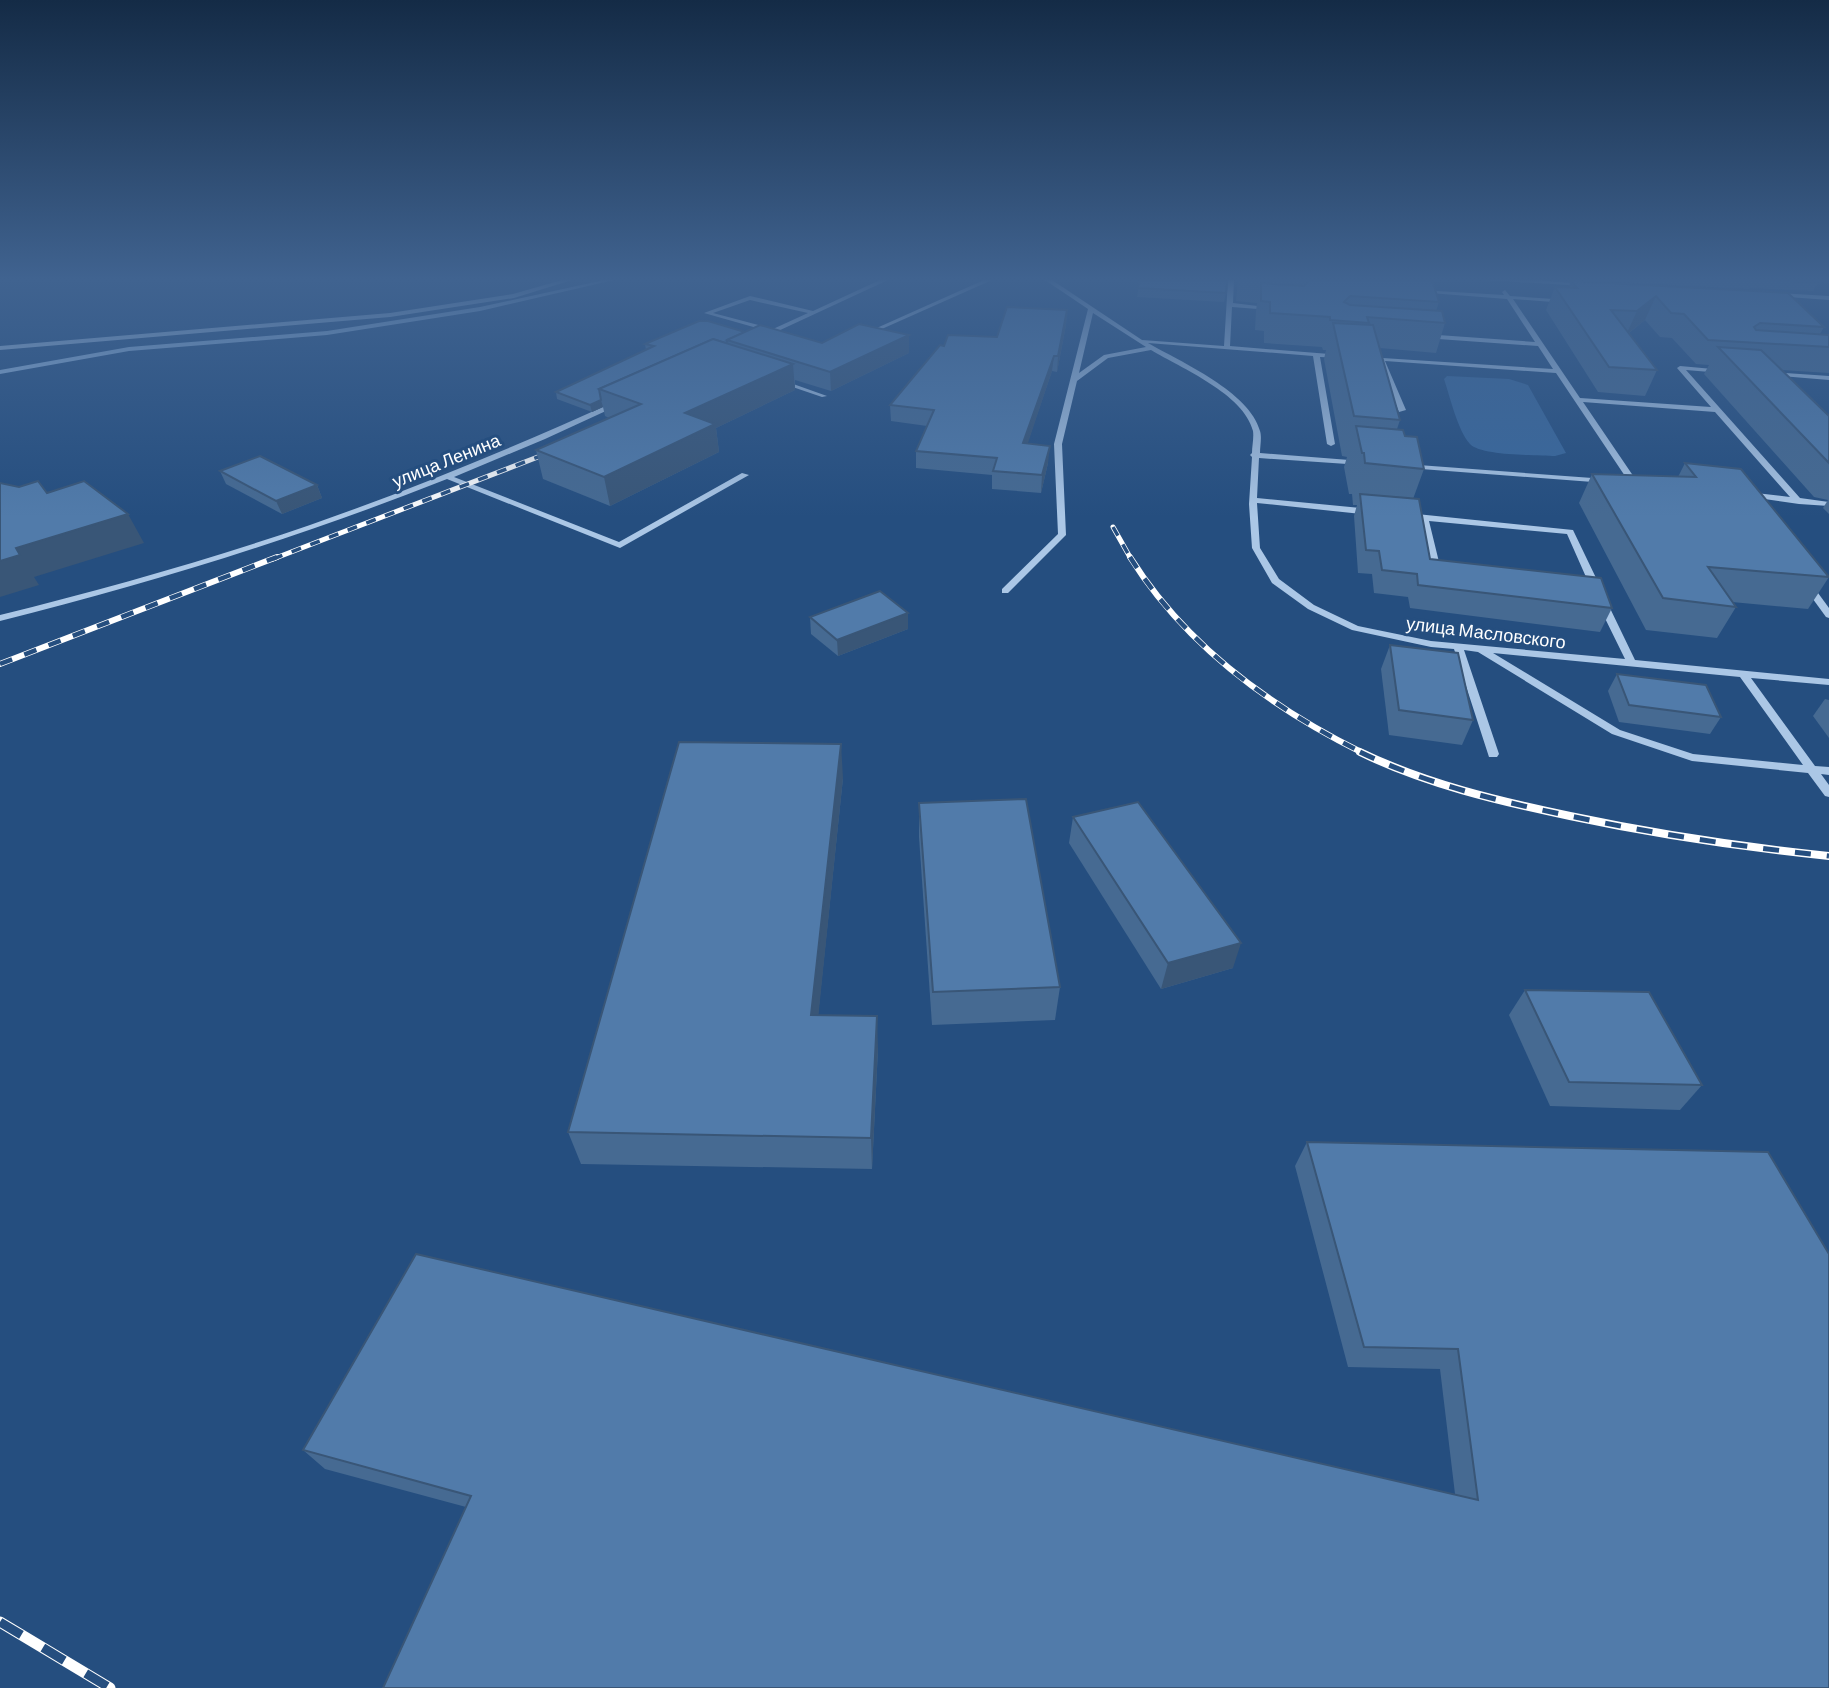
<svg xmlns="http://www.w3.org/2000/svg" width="1829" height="1688" font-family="Barlow,sans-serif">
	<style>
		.green { fill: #39689d }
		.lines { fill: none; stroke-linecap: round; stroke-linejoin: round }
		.stream { fill: #a0c2e7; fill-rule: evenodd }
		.minor { fill: #abc7e6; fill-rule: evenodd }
		.rail-far3-casing { stroke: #fff; stroke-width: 5 }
		.rail-far2-casing { stroke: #fff; stroke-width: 6 }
		.rail-far1-casing { stroke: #fff; stroke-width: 8 }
		.rail-casing { stroke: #fff; stroke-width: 11 }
		.rail-far3 { stroke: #254e7f; stroke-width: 3.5; stroke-dasharray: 10; stroke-linecap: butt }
		.rail-far2 { stroke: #254e7f; stroke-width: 4.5; stroke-dasharray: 13; stroke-linecap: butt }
		.rail-far1 { stroke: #254e7f; stroke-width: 5; stroke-dasharray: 16; stroke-linecap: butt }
		.rail { stroke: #254e7f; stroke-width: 9; stroke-dasharray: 25; stroke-linecap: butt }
		.wall { fill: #466a92 }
		.shaded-wall { fill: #395677 }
		.building { fill: #517baa; stroke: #395677; stroke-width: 2 }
		.labels { text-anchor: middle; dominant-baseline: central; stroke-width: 6; stroke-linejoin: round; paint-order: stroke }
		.far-street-label { font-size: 18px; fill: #fff; stroke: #254e7f }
	</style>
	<rect width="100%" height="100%" fill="#254e7f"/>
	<path class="green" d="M 1447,376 L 1509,379 L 1528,385 L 1566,453 L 1555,456 C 1538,455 1481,456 1470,444 C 1458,431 1450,397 1444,379 Z"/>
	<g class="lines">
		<path class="stream" d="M 604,280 L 614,280 L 480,311 L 327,335 L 129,351 L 0,374 L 0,370 L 129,347 L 327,331 L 480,307 Z"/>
		<g class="minor">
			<path d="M 562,280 L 572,280 L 514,298 L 390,317 L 0,350 L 0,346 L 390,313 L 513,294 Z"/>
			<path d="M 880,280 L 888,280 L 763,338 L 761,335 L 768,331 L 704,313 L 750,296 L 813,311 ZM 750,300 L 808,313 L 773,329 L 713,313 Z"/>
			<path d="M 984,280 L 992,280 L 866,336 L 861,335 Z"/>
			<path d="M 1045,280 L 1052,280 L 1142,340 L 1224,346 L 1228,280 L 1234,280 L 1233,303 L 1274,308 L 1271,310 L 1232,307 L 1230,346 L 1342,355 L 1343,356 L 1340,358 L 1320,357 L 1335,444 L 1331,446 L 1327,444 L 1313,356 L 1148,343 C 1181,362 1250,392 1260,431 C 1262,437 1260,446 1260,453 L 1362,461 L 1366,463 L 1362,465 L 1259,458 L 1257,498 L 1371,509 L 1375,512 L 1371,515 L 1257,503 L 1260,548 L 1279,579 L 1314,605 L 1358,626 L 1431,641 L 1625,659 L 1597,602 L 1602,599 L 1607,602 L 1635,660 L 1829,679 L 1829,685 L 1751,678 L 1815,766 L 1829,767 L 1829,775 L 1821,774 L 1829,785 L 1829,797 L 1825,796 L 1808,773 L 1692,761 L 1612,734 L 1478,652 L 1464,650 L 1499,754 L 1497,757 L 1489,757 L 1454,649 L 1431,647 L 1352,630 L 1308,609 L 1272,583 L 1252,548 L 1249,504 L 1252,457 L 1250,455 L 1252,453 C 1252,446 1254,438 1253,431 C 1244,394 1181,368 1151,350 L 1108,358 L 1077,381 L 1062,444 L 1066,535 L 1008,593 L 1002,593 L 1002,589 L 1058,534 L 1054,444 L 1088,309 ZM 1093,313 L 1146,347 L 1104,355 L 1079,373 ZM 1493,653 L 1740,677 L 1803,765 L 1693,754 L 1620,730 Z"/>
			<path d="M 1485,280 L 1534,280 L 1587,284 L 1584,286 Z"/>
			<path d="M 1505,290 L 1510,296 L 1568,300 L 1566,303 L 1513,299 L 1580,398 L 1711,407 L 1677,368 L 1680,366 L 1724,370 L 1725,371 L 1722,373 L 1686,370 L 1800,498 L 1829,502 L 1829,506 L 1799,504 L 1744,496 L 1744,492 L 1747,492 L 1790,497 L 1715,412 L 1583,402 L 1638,483 L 1631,485 L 1556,373 L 1385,361 L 1406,410 L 1399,412 L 1378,361 L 1367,359 L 1367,357 L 1553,369 L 1538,346 L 1424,338 L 1421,336 L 1424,334 L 1535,342 L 1507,299 L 1417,292 L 1420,290 L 1504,295 L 1502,292 Z"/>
			<path d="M 1777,293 L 1829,296 L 1829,300 L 1775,296 Z"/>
			<path d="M 1772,372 L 1829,376 L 1829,380 L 1770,375 L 1769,374 Z"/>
			<path d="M 778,380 L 782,380 L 827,396 L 822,397 L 778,382 Z"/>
			<path d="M 614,402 L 621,404 L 545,439 L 454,477 L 619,542 L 742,473 L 749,475 L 620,548 L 447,479 C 301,537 152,583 0,621 L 0,615 C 105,589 208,560 310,525 C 413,489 514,447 614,402 Z"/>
			<path d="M 1405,464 L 1606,479 L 1610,481 L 1606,483 L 1408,468 L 1404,466 Z"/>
			<path d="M 1407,513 L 1573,530 L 1597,580 C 1592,584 1580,583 1575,579 L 1580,576 L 1586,577 L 1567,534 L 1429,521 L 1439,562 L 1451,565 L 1447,568 L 1432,566 L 1420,520 L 1404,518 L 1404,514 Z"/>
			<path d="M 1807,581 L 1810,582 L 1829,608 L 1829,618 L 1826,617 L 1802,584 Z"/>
		</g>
		<g class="rail-far3-casing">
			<g id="rail-far3">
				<path d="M 1113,527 L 1131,559"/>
				<path d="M 273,559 L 556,450"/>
			</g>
		</g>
		<g class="rail-far2-casing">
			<g id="rail-far2">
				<path d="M 1130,557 C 1185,645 1272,708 1363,753"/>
				<path d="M 0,664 L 277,557"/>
			</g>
		</g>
		<g class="rail-far1-casing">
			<path id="rail-far1" d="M 1360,752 C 1426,784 1498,801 1570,816 C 1655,834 1742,847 1829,856"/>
		</g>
		<g class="rail-casing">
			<path id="rail" d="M 0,1622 L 110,1688"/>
		</g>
		<use href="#rail-far3" class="rail-far3"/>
		<use href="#rail-far2" class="rail-far2"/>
		<use href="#rail-far1" class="rail-far1"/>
		<use href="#rail" class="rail"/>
	</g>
	<g class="wall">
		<path d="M 1140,280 L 1226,293 L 1224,302 L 1137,297 Z"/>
		<path d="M 1238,280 L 1432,280 L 1439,302 L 1436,311 L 1445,323 L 1436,353 L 1380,348 L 1400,420 L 1397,429 L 1405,436 L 1424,469 L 1413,499 L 1430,559 L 1612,608 L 1600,632 L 1410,608 L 1408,597 L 1374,593 L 1372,574 L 1358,573 L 1354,516 L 1357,505 L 1353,505 L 1352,494 L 1349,494 L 1344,467 L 1347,457 L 1342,456 L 1324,359 L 1326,350 L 1323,350 L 1322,347 L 1264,343 L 1264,331 L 1255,330 L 1256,311 L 1257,303 L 1236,301 Z"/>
		<path d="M 1578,280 L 1829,280 L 1829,283 L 1817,282 L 1818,283 L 1813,291 L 1750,288 L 1749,289 Z"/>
		<path d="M 1571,281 L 1824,327 L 1820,334 L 1829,347 L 1829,373 L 1782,370 L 1829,416 L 1829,514 L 1823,508 L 1828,500 L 1814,497 L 1704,374 L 1709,365 L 1696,364 L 1672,338 L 1660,337 L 1645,320 L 1629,333 L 1657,370 L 1645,396 L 1598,392 L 1546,310 L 1555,287 L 1568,288 Z"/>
		<path d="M 1067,310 L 1066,325 L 1057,372 L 1052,371 L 1027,444 L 1048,463 L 1041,493 L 992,489 L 992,475 L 916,468 L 916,451 L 927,426 L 891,421 L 890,405 L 944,346 L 997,337 Z"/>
		<path d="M 745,332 L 822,343 L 909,353 L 831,391 L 795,380 L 795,390 L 716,428 L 719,452 L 610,506 L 543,479 L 536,450 L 609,418 L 605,416 L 603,407 L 592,412 L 557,399 L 556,392 L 646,350 L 645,344 Z"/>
		<path d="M 1685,463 L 1829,577 L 1808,609 L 1732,602 L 1736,607 L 1717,638 L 1646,630 L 1579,503 L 1592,474 L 1678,477 Z"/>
		<path d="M 220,471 L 317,485 L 322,498 L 282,514 L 226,484 Z"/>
		<path d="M 908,613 L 908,629 L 838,656 L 811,634 L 810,617 Z"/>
		<path d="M 1390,645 L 1473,720 L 1462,745 L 1389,735 L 1381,669 Z"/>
		<path d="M 1617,674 L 1721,717 L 1710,734 L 1619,722 L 1608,691 Z"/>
		<path d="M 1825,699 L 1829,700 L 1829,738 L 1813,716 Z"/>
		<path d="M 843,778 L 818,1015 L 878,1049 L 872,1169 L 581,1164 L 568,1132 Z"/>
		<path d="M 919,803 L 1060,987 L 1055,1020 L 932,1025 L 919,837 Z"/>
		<path d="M 1073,817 L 1233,968 L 1161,989 L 1069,843 Z"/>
		<path d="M 1525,990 L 1702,1085 L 1680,1110 L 1550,1106 L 1509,1015 Z"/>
		<path d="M 1307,1142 L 1829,1688 L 466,1507 L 325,1469 L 303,1450 L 1455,1494 L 1440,1369 L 1348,1367 L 1295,1166 Z"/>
	</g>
	<g class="shaded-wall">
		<path d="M 1656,296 L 1645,320 L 1626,335 L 1637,311 Z"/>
		<path d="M 1067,310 L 1066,325 L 1057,372 L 1058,356 Z"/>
		<path d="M 909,335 L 909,353 L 831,391 L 830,372 Z"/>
		<path d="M 1054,356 L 1052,371 L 1022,461 L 1023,443 Z"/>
		<path d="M 793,364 L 795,390 L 716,428 L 719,452 L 610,506 L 604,477 L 685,413 Z"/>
		<path d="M 601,400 L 603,407 L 592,412 L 590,405 Z"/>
		<path d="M 1050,446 L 1048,463 L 1041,493 L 1042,475 Z"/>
		<path d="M 317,485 L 322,498 L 282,514 L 276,501 Z"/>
		<path d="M 128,514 L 144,543 L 34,577 L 39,585 L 0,597 L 0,561 L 16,548 Z"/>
		<path d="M 908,613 L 908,629 L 838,656 L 837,640 Z"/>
		<path d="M 841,744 L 843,778 L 815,1048 L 811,1015 Z"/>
		<path d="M 1241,943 L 1233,968 L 1161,989 L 1168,963 Z"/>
		<path d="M 877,1016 L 878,1049 L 872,1169 L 871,1138 Z"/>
	</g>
	<g class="building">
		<path d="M 1140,280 L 1227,280 L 1226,293 L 1138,288 Z"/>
		<path d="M 1310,280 L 1432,280 L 1439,302 L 1350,296 L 1344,302 L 1350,305 L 1442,311 L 1445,323 L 1367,317 L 1369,323 L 1330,320 L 1330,317 L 1270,313 L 1270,302 L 1261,301 L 1261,283 L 1304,286 Z"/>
		<path d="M 1768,280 L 1814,280 L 1818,283 Z"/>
		<path d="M 1571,281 L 1788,293 L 1824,327 L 1760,323 L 1754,327 L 1756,330 L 1829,335 L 1829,347 L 1708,340 L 1684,314 L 1671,313 L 1656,296 L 1637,311 L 1611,310 L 1657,370 L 1609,367 L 1555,287 L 1577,288 Z"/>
		<path d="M 1007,307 L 1067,310 L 1058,356 L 1054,356 L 1023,443 L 1050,446 L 1042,475 L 993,471 L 997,458 L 916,451 L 934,410 L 890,405 L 940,345 L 944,346 L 948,335 L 997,337 Z"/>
		<path d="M 699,321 L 708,321 L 745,332 L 727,340 L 727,342 L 725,343 L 713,339 L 599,389 L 601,400 L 590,405 L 556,392 L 654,346 L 645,344 Z"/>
		<path d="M 1333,323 L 1373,325 L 1400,420 L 1354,416 Z"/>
		<path d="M 859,324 L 909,335 L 830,372 L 727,340 L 760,325 L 822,343 Z"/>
		<path d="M 713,339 L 793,364 L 685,413 L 715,424 L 604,477 L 536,450 L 641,404 L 599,389 Z"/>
		<path d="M 1718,347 L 1761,350 L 1829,416 L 1829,463 Z"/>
		<path d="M 1356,426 L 1403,430 L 1405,436 L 1417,437 L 1424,469 L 1365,463 L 1364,453 L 1362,453 Z"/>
		<path d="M 260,456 L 317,485 L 276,501 L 220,471 Z"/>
		<path d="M 1685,463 L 1741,469 L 1829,577 L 1708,567 L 1736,607 L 1663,598 L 1592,474 L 1696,477 Z"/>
		<path d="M 38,481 L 47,493 L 84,481 L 128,514 L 16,548 L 20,555 L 0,561 L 0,483 L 19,487 Z"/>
		<path d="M 1360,494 L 1419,499 L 1430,559 L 1601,578 L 1612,608 L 1418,585 L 1417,574 L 1382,570 L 1379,551 L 1366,550 Z"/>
		<path d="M 880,591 L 908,613 L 837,640 L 810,617 Z"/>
		<path d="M 1390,645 L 1458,653 L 1473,720 L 1399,710 Z"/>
		<path d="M 1617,674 L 1706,685 L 1721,717 L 1629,705 Z"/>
		<path d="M 679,742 L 841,744 L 811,1015 L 877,1016 L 871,1138 L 568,1132 Z"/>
		<path d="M 1026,799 L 1060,987 L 933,992 L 919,803 Z"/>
		<path d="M 1138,802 L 1241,943 L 1168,963 L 1073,817 Z"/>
		<path d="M 1525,990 L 1649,992 L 1702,1085 L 1569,1082 Z"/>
		<path d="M 1307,1142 L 1768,1152 L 1829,1254 L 1829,1688 L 383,1688 L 471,1496 L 303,1450 L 416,1254 L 1478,1500 L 1458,1349 L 1364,1347 Z"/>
	</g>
	<linearGradient id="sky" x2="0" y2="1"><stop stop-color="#142b46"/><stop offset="0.54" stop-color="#406390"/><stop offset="1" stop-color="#406390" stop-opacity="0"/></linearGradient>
	<rect width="1829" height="517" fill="url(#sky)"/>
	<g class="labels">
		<g class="far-street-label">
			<text transform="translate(446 460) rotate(-22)">улица Ленина</text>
			<text transform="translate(1486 632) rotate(7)">улица Масловского</text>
		</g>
	</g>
</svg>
